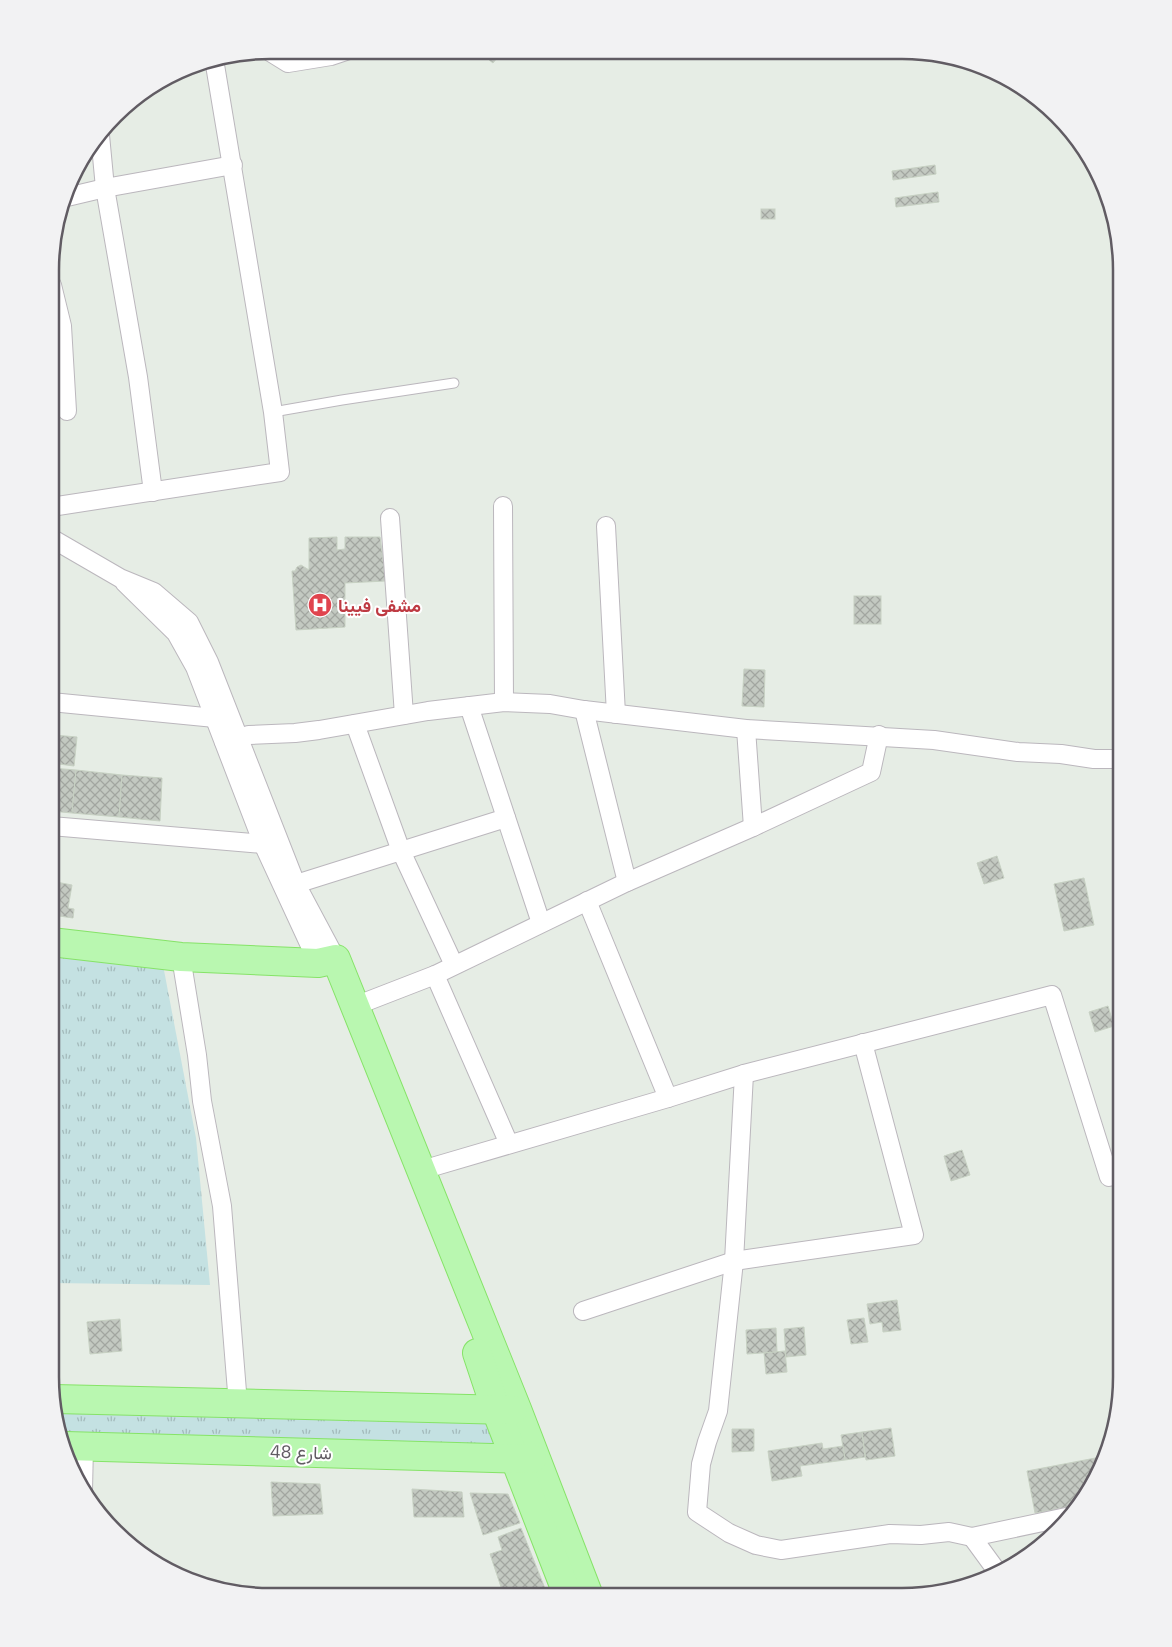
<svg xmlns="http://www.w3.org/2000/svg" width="1172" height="1647" font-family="'IBM Plex Sans',Vazirmatn,sans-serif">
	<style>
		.grass { fill: url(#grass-tufts) }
		.building { fill: url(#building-cross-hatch); stroke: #c7d1c3 }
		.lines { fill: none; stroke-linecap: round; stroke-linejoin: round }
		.lane-casing { stroke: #bbb7bd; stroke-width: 11 }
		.street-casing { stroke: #bbb7bd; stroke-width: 20 }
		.primary-casing { stroke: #86e368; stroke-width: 30 }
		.lane { stroke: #fff; stroke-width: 9 }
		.street { stroke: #fff; stroke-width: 18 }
		.primary { stroke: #b9f7b0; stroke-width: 28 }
		.labels { text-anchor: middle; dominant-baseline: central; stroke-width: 4; stroke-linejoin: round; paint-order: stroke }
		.health-label { font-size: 18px; font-weight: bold; fill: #be3a42; stroke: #fff; text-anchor: start }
		.street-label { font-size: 18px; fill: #615c63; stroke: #fff }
		.rim { fill: none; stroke: #615c63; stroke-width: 2.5 }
	</style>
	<defs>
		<pattern id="grass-tufts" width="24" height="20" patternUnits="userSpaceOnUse" patternTransform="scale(1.25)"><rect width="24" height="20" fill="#c4e1e2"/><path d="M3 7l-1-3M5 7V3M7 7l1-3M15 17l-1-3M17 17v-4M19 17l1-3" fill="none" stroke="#a3babb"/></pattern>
		<pattern id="building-cross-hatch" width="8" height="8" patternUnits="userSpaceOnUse" patternTransform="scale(1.25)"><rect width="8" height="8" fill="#c3c9c1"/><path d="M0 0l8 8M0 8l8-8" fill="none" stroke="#a2a6a0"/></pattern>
	</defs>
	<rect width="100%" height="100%" fill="#e6ede5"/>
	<g class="grass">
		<path d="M 51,953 L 163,965 L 196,1138 L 210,1285 L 50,1283 Z"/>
		<path d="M 58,1412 L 168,1413 L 490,1424 L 498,1447 L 168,1435 L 63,1433 Z"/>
	</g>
	<g class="building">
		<path d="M 489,51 L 497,51 L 501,53 L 493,63 L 484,56 Z"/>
		<path d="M 935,165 L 936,174 L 893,180 L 892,171 Z"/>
		<path d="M 938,192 L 939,202 L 896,207 L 895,198 Z"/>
		<rect x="761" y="209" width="14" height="10"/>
		<path d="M 337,537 L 337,550 L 345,549 L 345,537 L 380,537 L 386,581 L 345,583 L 345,627 L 296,630 L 292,571 L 295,571 L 297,567 L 301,565 L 309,570 L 309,538 Z"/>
		<rect x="854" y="596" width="27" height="28"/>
		<path d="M 744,669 L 765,670 L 764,707 L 742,706 Z"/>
		<path d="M 54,735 L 77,737 L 74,766 L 51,763 Z"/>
		<path d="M 51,768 L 76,770 L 72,813 L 51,811 Z"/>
		<path d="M 76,770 L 122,775 L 119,817 L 72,813 Z"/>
		<path d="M 122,775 L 162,778 L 160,821 L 119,817 Z"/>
		<path d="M 997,856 L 1004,878 L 984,884 L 977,863 Z"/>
		<path d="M 1084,878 L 1094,925 L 1064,931 L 1054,884 Z"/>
		<path d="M 51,881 L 72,885 L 68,908 L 74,909 L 73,918 L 59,916 L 57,923 L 51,922 Z"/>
		<path d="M 1108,1006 L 1114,1026 L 1095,1032 L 1089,1012 Z"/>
		<path d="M 962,1150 L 970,1175 L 951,1181 L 944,1156 Z"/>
		<path d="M 897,1300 L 901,1330 L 883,1332 L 882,1322 L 870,1324 L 867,1304 Z"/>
		<path d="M 864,1318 L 868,1342 L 851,1344 L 847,1320 Z"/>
		<path d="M 120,1319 L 122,1351 L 90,1354 L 87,1322 Z"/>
		<path d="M 804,1327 L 806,1355 L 786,1357 L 784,1329 Z"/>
		<path d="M 776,1328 L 777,1352 L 747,1354 L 746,1330 Z"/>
		<path d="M 785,1351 L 787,1372 L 766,1374 L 764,1353 Z"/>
		<path d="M 891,1428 L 895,1456 L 866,1460 L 862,1432 Z"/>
		<path d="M 732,1429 L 754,1429 L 754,1451 L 732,1452 Z"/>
		<path d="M 862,1432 L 865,1457 L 845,1460 L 841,1435 Z"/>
		<path d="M 822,1443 L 823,1449 L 843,1446 L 845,1460 L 800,1466 L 802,1476 L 772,1481 L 768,1451 Z"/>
		<path d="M 1106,1456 L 1085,1500 L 1080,1505 L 1035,1513 L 1027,1471 Z"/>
		<path d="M 271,1482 L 320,1484 L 323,1514 L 273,1516 Z"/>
		<path d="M 412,1489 L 462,1492 L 464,1517 L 414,1517 Z"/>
		<path d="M 470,1493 L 508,1494 L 520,1523 L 483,1535 Z"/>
		<path d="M 521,1528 L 548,1596 L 504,1596 L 490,1554 L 502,1550 L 498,1537 Z"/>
	</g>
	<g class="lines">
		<g class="lane-casing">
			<path id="lane" d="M 273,412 L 342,400 L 454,383"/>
		</g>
		<g class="street-casing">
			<g id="street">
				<path d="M 267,50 L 288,63 L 331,56 L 349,50"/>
				<path d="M 100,135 L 105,188 L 138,377 L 153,492"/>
				<path d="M 67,197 L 105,188 L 233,165"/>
				<path d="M 52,285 L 62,326 L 67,411"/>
				<path d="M 503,506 L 504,702"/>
				<path d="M 51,507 L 280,472 L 273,412 L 214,59"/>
				<path d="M 390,518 L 404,715"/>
				<path d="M 606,526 L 616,714"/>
				<path d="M 51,538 L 120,578 L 154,592 L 189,622 L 209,662 L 296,884 L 336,959"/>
				<path d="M 124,582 L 176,633 L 195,667 L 263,844 L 318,963"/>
				<path d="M 51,702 L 215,718"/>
				<path d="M 469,706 L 541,923"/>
				<path d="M 584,710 L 627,882"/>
				<path d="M 355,724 L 401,851 L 454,965"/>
				<path d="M 746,729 L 753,827"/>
				<path d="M 224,742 L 249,735 L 295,733 L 319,730 L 428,711 L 504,702 L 550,704 L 584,710 L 746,729 L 934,740 L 1018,752 L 1061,754 L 1094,759 L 1122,759"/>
				<path d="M 51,826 L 263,844"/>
				<path d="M 296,884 L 506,818"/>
				<path d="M 587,901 L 668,1098"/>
				<path d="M 181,957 L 197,1055 L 202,1101 L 222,1206 L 238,1404"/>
				<path d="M 435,975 L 509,1144"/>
				<path d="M 355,1006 L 435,975 L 627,882 L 753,827 L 871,772 L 879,735"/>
				<path d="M 744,1074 L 734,1261 L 718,1411 L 707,1442 L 701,1464 L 697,1512 L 729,1533 L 756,1545 L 781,1550 L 890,1534 L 921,1535 L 949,1532 L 972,1537 L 1071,1516"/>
				<path d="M 422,1170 L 668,1098 L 744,1074 L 1052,995 L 1109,1177"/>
				<path d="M 583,1311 L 734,1261 L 914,1235 L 863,1043"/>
				<path d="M 83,1490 L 84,1446"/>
				<path d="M 972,1537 L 999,1574"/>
			</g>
		</g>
		<g class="primary-casing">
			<g id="primary">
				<path d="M 51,942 L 181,957 L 318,963 L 336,959 L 517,1409 L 589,1596"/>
				<path d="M 477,1353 L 496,1410 L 568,1596"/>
				<path d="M 55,1399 L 513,1410"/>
				<path d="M 66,1446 L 532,1459"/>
			</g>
		</g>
		<use href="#lane" class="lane"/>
		<use href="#street" class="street"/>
		<use href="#primary" class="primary"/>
	</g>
	<defs>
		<g id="hospital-disc" transform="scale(1.25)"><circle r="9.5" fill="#e0444e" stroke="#fff"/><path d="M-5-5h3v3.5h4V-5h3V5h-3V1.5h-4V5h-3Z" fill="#fff"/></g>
	</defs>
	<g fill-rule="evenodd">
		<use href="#hospital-disc" x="320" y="605"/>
	</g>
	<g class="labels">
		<g class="health-label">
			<text x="338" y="605">مشفى فيينا</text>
		</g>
		<g class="street-label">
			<text transform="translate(301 1452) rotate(2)">48 شارع</text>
		</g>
	</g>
	<path d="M0 0H1172V1647H0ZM270 59H902A211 211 0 0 1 1113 270V1377A211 211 0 0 1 902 1588H270A211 211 0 0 1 59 1377V270A211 211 0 0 1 270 59Z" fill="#f2f2f3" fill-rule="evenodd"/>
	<path class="rim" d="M270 59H902A211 211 0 0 1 1113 270V1377A211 211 0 0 1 902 1588H270A211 211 0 0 1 59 1377V270A211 211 0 0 1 270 59Z"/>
</svg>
